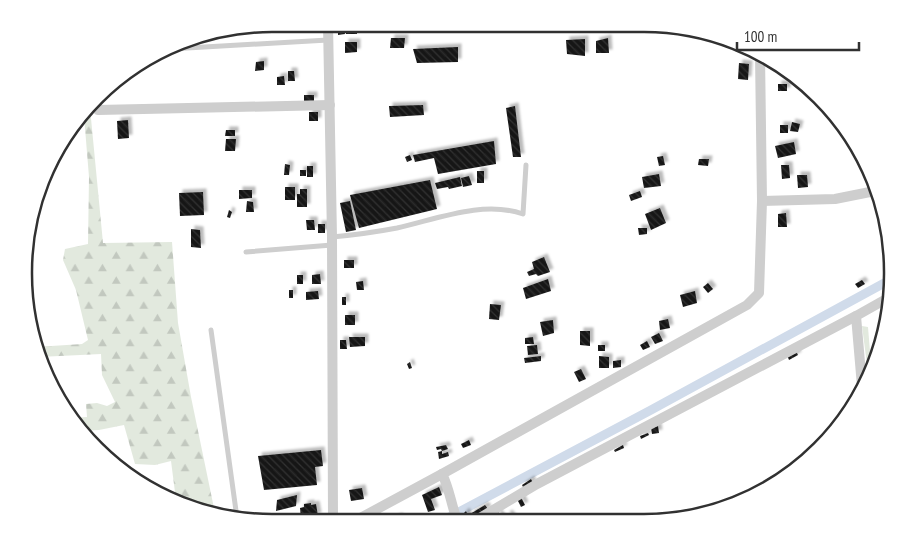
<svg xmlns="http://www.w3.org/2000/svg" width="917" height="546" font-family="'PT Sans Narrow',sans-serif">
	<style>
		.grass { fill: #e2e9de }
		.forest { fill: url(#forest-firs) }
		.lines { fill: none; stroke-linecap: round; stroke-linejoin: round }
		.canal { stroke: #d0dbea; stroke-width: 9 }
		.building { fill: url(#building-back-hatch); filter: url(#shadow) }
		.lane { stroke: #cecece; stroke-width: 5 }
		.street { stroke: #cecece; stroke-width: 10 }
		.rim { fill: none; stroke: #313131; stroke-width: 2.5 }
	</style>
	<defs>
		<pattern id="forest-firs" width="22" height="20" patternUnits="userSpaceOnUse" patternTransform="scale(1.25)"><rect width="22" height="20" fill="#e2e9de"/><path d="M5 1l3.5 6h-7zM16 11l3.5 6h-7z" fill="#c2c8bf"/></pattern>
		<pattern id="building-back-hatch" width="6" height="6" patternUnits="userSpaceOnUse" patternTransform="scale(1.25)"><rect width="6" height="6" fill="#181818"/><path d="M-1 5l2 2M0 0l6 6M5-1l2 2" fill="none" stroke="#313131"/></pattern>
		<filter id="shadow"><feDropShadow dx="3.5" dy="-3.5" stdDeviation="1" flood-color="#0004"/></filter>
	</defs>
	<rect width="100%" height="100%" fill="#fff"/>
	<path class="grass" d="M 862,326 L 868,327 L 871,364 L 868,372 Z"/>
	<path class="forest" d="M 90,108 L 103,243 L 172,242 L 178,323 L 191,397 L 215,513 L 193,509 L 176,500 L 171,461 L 155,465 L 135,464 L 124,425 L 99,430 L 82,431 L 75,425 L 72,418 L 87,417 L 86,404 L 97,403 L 107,406 L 115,402 L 102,375 L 101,354 L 39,357 L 36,347 L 82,344 L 88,340 L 76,290 L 63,260 L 65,249 L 88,244 L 89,177 L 84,116 Z"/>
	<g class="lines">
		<path class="canal" d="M 440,522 L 651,410 L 888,281"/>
	</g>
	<g class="building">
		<rect x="346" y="24" width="11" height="10"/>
		<path d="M 358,24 L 371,24 L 372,33 L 358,33 Z"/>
		<path d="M 338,28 L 344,28 L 345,34 L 338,35 Z"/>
		<path d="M 391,38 L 405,38 L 404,48 L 390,48 Z"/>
		<path d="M 608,38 L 609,53 L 596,53 L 596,41 Z"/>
		<path d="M 585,39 L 585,56 L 567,54 L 566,40 Z"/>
		<path d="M 345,42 L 357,42 L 357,52 L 345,53 Z"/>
		<path d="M 458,47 L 458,62 L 417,63 L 413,49 Z"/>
		<path d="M 264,61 L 264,70 L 255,71 L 256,62 Z"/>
		<path d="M 739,63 L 749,64 L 748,80 L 738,79 Z"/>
		<path d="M 288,71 L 294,71 L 295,81 L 288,81 Z"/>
		<path d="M 284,76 L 285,85 L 277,85 L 277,77 Z"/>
		<rect x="778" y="84" width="9" height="7"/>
		<rect x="304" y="95" width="10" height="6"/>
		<path d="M 423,105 L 424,115 L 390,117 L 389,106 Z"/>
		<path d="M 515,106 L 521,157 L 513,157 L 506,108 Z"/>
		<rect x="309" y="112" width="9" height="9"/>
		<path d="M 128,120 L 129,138 L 118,139 L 117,121 Z"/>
		<path d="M 792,122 L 800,124 L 798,132 L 790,131 Z"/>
		<rect x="780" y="125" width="8" height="8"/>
		<path d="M 226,130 L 235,130 L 235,136 L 225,136 Z"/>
		<path d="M 226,139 L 236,139 L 235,151 L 225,151 Z"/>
		<path d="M 494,141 L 496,164 L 438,174 L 434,158 L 415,162 L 413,155 Z"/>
		<path d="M 794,142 L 796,154 L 778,158 L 775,146 Z"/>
		<path d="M 410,155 L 412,160 L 407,162 L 405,157 Z"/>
		<path d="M 663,156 L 665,165 L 659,166 L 657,157 Z"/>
		<path d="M 699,159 L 709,159 L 708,166 L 698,165 Z"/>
		<path d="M 285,164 L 290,165 L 289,175 L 284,175 Z"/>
		<path d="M 781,165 L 789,165 L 790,178 L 782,179 Z"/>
		<rect x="307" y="166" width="6" height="11"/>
		<rect x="300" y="170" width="6" height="6"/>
		<rect x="477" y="171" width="7" height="12"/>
		<path d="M 659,174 L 661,186 L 644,188 L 642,177 Z"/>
		<path d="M 797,175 L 807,175 L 808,187 L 798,188 Z"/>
		<path d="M 469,176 L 472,185 L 463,187 L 461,178 Z"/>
		<path d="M 460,177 L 462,186 L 449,189 L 448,187 L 437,189 L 435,183 Z"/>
		<path d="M 430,180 L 437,209 L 359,228 L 350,195 Z"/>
		<rect x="285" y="187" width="10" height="13"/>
		<path d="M 300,189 L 307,189 L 307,207 L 297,207 L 297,194 L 300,194 Z"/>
		<path d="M 239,190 L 252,190 L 252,198 L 239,199 Z"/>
		<path d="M 640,191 L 642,197 L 631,201 L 629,195 Z"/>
		<path d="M 203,192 L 204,215 L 180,216 L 179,193 Z"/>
		<path d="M 247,201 L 253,202 L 254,212 L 246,212 Z"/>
		<path d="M 350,201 L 356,230 L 346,232 L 340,203 Z"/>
		<path d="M 660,208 L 666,223 L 651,230 L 645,214 Z"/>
		<path d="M 229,210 L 232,212 L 230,218 L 227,217 Z"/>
		<path d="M 786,213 L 787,227 L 778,227 L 778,214 Z"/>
		<path d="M 306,220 L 314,220 L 315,230 L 307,230 Z"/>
		<rect x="318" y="224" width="7" height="9"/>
		<path d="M 638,228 L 647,228 L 647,234 L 639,235 Z"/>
		<path d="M 191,229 L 200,230 L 201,248 L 191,247 Z"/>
		<path d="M 544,257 L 550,272 L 538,276 L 536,274 L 529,276 L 527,272 L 534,269 L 532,262 Z"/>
		<rect x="344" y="260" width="10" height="8"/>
		<path d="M 320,274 L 321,284 L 312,284 L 312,275 Z"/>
		<rect x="297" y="275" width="6" height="9"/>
		<path d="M 548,279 L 551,291 L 526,299 L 523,288 Z"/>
		<path d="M 862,280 L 865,284 L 858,288 L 855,284 Z"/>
		<path d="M 363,281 L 364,290 L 357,290 L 356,282 Z"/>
		<path d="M 708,283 L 713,289 L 708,293 L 703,287 Z"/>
		<rect x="289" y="290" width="4" height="8"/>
		<path d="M 318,291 L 319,299 L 306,300 L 306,292 Z"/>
		<path d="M 695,291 L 697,303 L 683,307 L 680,295 Z"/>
		<rect x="342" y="297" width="4" height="8"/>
		<path d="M 490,304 L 501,305 L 499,320 L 489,319 Z"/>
		<rect x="345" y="315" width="10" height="10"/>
		<path d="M 668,319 L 670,328 L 660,330 L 659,321 Z"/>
		<path d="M 553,320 L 554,333 L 543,336 L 540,322 Z"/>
		<path d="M 580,331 L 590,331 L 590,346 L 580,345 Z"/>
		<path d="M 659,333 L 663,341 L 655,344 L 651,337 Z"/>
		<path d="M 349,337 L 365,337 L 365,346 L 350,347 Z"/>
		<path d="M 533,337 L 534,344 L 525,344 L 525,338 Z"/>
		<path d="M 340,340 L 346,340 L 347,349 L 340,349 Z"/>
		<path d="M 647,341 L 650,347 L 643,350 L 640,345 Z"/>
		<path d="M 537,345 L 538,354 L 528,355 L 527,346 Z"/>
		<rect x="598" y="345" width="7" height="6"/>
		<path d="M 796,351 L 798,355 L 789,360 L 787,355 Z"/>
		<path d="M 541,356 L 541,361 L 525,363 L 524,358 Z"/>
		<path d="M 599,356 L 609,357 L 609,368 L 599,368 Z"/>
		<path d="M 621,360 L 621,367 L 613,368 L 613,361 Z"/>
		<path d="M 410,362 L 412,368 L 409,369 L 407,364 Z"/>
		<path d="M 581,369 L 586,379 L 579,382 L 574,372 Z"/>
		<path d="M 658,426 L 659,433 L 652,434 L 651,428 Z"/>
		<path d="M 648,433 L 649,435 L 641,439 L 640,436 Z"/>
		<path d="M 469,440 L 471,445 L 463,448 L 461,444 Z"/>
		<path d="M 446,445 L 448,449 L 442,451 L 442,454 L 448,452 L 449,456 L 439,459 L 438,452 L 442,451 L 441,449 L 437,450 L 436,447 Z"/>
		<path d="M 623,445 L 624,448 L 615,452 L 614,450 Z"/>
		<path d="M 321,450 L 323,466 L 315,467 L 317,485 L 264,490 L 258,456 Z"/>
		<path d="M 531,479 L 533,483 L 524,489 L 522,485 Z"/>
		<path d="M 439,487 L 442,495 L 431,499 L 435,510 L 428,512 L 422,495 Z"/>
		<path d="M 362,488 L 364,499 L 351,501 L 349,490 Z"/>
		<path d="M 297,495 L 296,506 L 276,511 L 277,500 Z"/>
		<path d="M 521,497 L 525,505 L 521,507 L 517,499 Z"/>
		<path d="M 311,503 L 311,505 L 316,504 L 318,516 L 301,519 L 300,508 L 304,507 L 304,504 Z"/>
		<path d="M 485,505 L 488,509 L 473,518 L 470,514 Z"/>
		<path d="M 466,511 L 470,519 L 467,521 L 462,515 Z"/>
		<path d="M 498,512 L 505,522 L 501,522 L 496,514 Z"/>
		<path d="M 509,513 L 513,518 L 509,520 L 506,515 Z"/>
		<path d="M 399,516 L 402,522 L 396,522 L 394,518 Z"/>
	</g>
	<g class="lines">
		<g class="lane">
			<path d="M 170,49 L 328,40"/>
			<path d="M 332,237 C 354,235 376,232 397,228 C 437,219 483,200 523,214 L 526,165"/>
			<path d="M 246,252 L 332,245"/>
			<path d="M 211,330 L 237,518"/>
		</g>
		<g class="street">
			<path d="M 328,24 L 332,237 L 333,522"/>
			<path d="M 95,103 L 98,110 L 330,105"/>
			<path d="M 762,201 L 835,199 L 875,191"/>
			<path d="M 862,386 L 856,316 L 888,298"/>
			<path d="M 442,474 C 450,489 451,506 458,522"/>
			<path d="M 353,522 L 442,474 L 747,305 L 759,293 L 762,201 L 760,55"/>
			<path d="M 473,522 L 537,484 L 856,316"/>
		</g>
	</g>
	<path d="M0 0H917V546H0ZM272 32H644A240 240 0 0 1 884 272V274A240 240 0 0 1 644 514H272A240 240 0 0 1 32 274V272A240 240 0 0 1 272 32Z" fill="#fff" fill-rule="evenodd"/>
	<path class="rim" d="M272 32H644A240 240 0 0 1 884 272V274A240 240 0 0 1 644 514H272A240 240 0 0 1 32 274V272A240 240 0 0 1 272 32Z"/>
	<path d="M737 42v8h122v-8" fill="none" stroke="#313131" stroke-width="2.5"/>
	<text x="744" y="42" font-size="15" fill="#313131" stroke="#ffffff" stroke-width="4" paint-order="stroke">100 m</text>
</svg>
